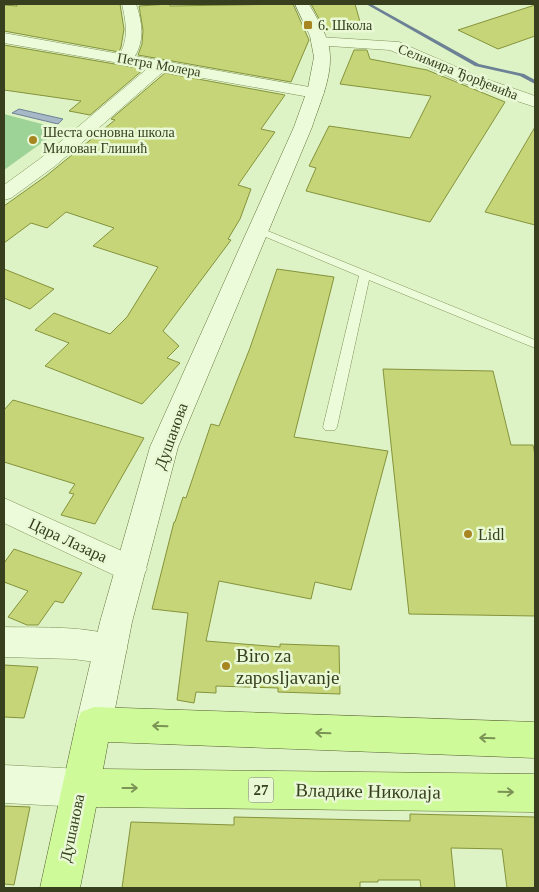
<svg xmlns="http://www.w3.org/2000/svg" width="539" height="892" font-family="'Times New Roman',serif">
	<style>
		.green { fill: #9ed397 }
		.water { fill: #a7b8c6; stroke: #6c8196 }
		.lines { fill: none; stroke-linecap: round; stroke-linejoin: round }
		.stream { fill: #6c8196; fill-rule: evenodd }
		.building { fill: #c5d577; stroke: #85933b }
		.lane-casing { stroke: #809158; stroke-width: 1 }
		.street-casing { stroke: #809158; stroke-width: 1 }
		.secondary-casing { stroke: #64733b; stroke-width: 1 }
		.primary-casing { stroke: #535e2d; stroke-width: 1 }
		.lane { fill: #ecfcda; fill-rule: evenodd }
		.street { fill: #ecfcda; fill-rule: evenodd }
		.secondary { fill: #ecfcda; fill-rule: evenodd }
		.primary { fill: #cffa99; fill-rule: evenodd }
		.oneway { stroke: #7b9355 }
		.poi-dot { fill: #a78621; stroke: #e9f9d5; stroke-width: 2 }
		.labels { text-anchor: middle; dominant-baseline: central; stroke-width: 5; stroke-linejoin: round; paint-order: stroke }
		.far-poi-label { font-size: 14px; fill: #373f1e; stroke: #e9f9d5; text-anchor: start }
		.far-street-label { font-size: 14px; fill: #373f1e; stroke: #e9f9d5 }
		.shield { fill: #e9f9d5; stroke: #6c7755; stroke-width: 1 }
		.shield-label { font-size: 15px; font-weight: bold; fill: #373f1e }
		.street-label { font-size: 16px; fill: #373f1e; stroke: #e9f9d5 }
		.poi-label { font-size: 16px; fill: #373f1e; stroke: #e9f9d5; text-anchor: start }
		.near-poi-label { font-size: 19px; fill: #373f1e; stroke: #e9f9d5; text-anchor: start }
		.near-street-label { font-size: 19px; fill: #373f1e; stroke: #e9f9d5 }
	</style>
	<rect width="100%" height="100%" fill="#def3c5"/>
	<path class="green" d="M 4,114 L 61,129 L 4,170 Z"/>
	<path class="water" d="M 19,109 L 63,119 L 58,124 L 12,113 Z"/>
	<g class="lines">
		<path class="stream" d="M 366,4 L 371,4 L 479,64 L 524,74 L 535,80 L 535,84 L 520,76 L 475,66 Z"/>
	</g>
	<g class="building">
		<path d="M 17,4 L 120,4 L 124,29 L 121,47 L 119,52 L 4,31 L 4,5 L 17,6 Z"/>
		<path d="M 169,4 L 170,6 L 293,4 L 309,40 L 291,82 L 138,55 L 142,44 L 143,30 L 139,6 Z"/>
		<path d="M 311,4 L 355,4 L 362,29 L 325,30 Z"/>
		<path d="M 535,5 L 535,36 L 498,49 L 458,30 Z"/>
		<path d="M 4,45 L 144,69 L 90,115 L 69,111 L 81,101 L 4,90 Z"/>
		<path d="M 354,50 L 367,50 L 370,59 L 427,70 L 505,102 L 430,222 L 306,191 L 316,168 L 309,166 L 329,126 L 410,138 L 431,96 L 340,84 Z"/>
		<path d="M 165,73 L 285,95 L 261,129 L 275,132 L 238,185 L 251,189 L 240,219 L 228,239 L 231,240 L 163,331 L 179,346 L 167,358 L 180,363 L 142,404 L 45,366 L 69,343 L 35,330 L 54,313 L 110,334 L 127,317 L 158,267 L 93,246 L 114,228 L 66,212 L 47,228 L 31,223 L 4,243 L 4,206 L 46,176 L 115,120 L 111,119 Z"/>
		<path d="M 535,127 L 535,225 L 485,212 Z"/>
		<path d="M 4,269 L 54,289 L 30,309 L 4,298 Z"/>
		<path d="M 277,269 L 334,277 L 294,437 L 388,451 L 351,590 L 315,582 L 311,599 L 219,581 L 206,641 L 280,647 L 280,644 L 339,646 L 340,694 L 278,692 L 278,688 L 216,686 L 216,693 L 196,692 L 194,703 L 177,700 L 188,613 L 152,609 L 174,522 L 175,522 L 183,497 L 186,498 L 211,424 L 219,426 L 250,348 Z"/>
		<path d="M 383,369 L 493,371 L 511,445 L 533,445 L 535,455 L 535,616 L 409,614 Z"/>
		<path d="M 13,400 L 144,438 L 95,524 L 61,515 L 74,494 L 69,493 L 75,484 L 4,462 L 4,410 Z"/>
		<path d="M 14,549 L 82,573 L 63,603 L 55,601 L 38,625 L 27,625 L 8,617 L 28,591 L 4,582 L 4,563 Z"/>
		<path d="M 4,665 L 38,667 L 24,718 L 4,717 Z"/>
		<path d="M 4,806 L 30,807 L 14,885 L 4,884 Z"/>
		<path d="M 410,814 L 535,817 L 535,888 L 507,888 L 502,849 L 451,848 L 455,888 L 421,888 L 420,880 L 378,880 L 378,882 L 360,882 L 360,888 L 122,888 L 131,822 L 234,825 L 234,817 L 410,821 Z"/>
	</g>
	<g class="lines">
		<g class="lane-casing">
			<path id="lane" d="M 258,227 L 535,340 L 535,348 L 369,280 L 337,427 L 335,430 L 325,430 L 323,427 L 359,276 L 254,232 L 253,230 Z"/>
		</g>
		<g class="street-casing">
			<g id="street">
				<path d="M 122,4 L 136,4 C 142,22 145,39 135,56 L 315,88 L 321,89 L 324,93 L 321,97 L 315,98 L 164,71 L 55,166 L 11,198 L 4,200 L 4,185 L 41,158 L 148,68 L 4,43 L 4,33 L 120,54 C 129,37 126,22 122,4 Z"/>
				<path d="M 319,37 L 399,42 L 475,75 L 535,96 L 535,107 L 463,83 L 390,50 L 314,45 L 311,42 L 314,39 Z"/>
				<path d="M 4,498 L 142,560 L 147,569 L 142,578 L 131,582 L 120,578 L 4,523 Z"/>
				<path d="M 4,627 C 42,628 85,625 122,638 L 127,649 L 122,660 L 110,664 L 73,659 L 4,657 Z"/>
				<path d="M 4,765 L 81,769 L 94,775 L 100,788 L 94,801 L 81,807 L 4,803 Z"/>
			</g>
		</g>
		<g class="secondary-casing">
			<path id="secondary" d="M 295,4 L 309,4 C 316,17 326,32 329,47 C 334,74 320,102 312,127 L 178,447 L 132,622 L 112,724 L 107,736 L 94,741 L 81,736 L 76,724 L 100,622 L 150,447 L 294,127 L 308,88 L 314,57 L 310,36 Z"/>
		</g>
		<g class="primary-casing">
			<path id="primary" d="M 94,707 L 535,722 L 535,758 L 108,742 L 103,769 L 535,774 L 535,812 L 96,807 L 80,888 L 40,888 L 76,724 L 81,712 Z"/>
		</g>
		<use href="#lane" class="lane"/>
		<use href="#street" class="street"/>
		<use href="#secondary" class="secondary"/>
		<use href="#primary" class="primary"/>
	</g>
	<defs><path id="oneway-shaft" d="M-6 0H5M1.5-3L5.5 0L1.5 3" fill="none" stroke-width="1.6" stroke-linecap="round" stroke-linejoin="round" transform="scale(1.25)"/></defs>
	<g class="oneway">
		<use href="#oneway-shaft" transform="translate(160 726) rotate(-178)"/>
		<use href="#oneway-shaft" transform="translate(323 733) rotate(-178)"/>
		<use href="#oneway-shaft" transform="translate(487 738) rotate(-178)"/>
		<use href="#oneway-shaft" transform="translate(130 788)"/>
		<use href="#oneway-shaft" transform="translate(506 792) rotate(1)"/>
	</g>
	<g class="poi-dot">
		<rect x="303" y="20" width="10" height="10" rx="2.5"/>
		<circle cx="33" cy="140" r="5"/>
		<circle cx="468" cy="534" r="5"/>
		<circle cx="226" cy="666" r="5"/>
	</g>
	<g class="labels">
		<g class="far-poi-label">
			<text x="318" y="25">6. Школа</text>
			<text x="43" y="132">Шеста основна школа<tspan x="43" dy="16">Милован Глишић</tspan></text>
		</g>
		<g class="far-street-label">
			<text transform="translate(159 65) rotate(10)">Петра Молера</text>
			<text transform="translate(458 72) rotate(22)">Селимира Ђорђевића</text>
		</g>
		<rect class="shield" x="248.5" y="777.5" width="25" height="25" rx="4"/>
		<g class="shield-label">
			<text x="261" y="790">27</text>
		</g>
		<g class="street-label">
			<text transform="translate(171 436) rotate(-70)">Душанова</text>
			<text transform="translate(68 540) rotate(25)">Цара Лазара</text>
			<text transform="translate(72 828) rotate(-78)">Душанова</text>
		</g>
		<g class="poi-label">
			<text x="478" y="534">Lidl</text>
		</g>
		<g class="near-poi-label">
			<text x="236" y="655">Biro za<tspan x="236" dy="22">zaposljavanje</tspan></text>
		</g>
		<g class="near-street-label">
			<text transform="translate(368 791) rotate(1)">Владике Николаја</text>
		</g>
	</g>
	<rect width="539" height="892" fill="none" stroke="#373f1e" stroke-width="10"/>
</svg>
